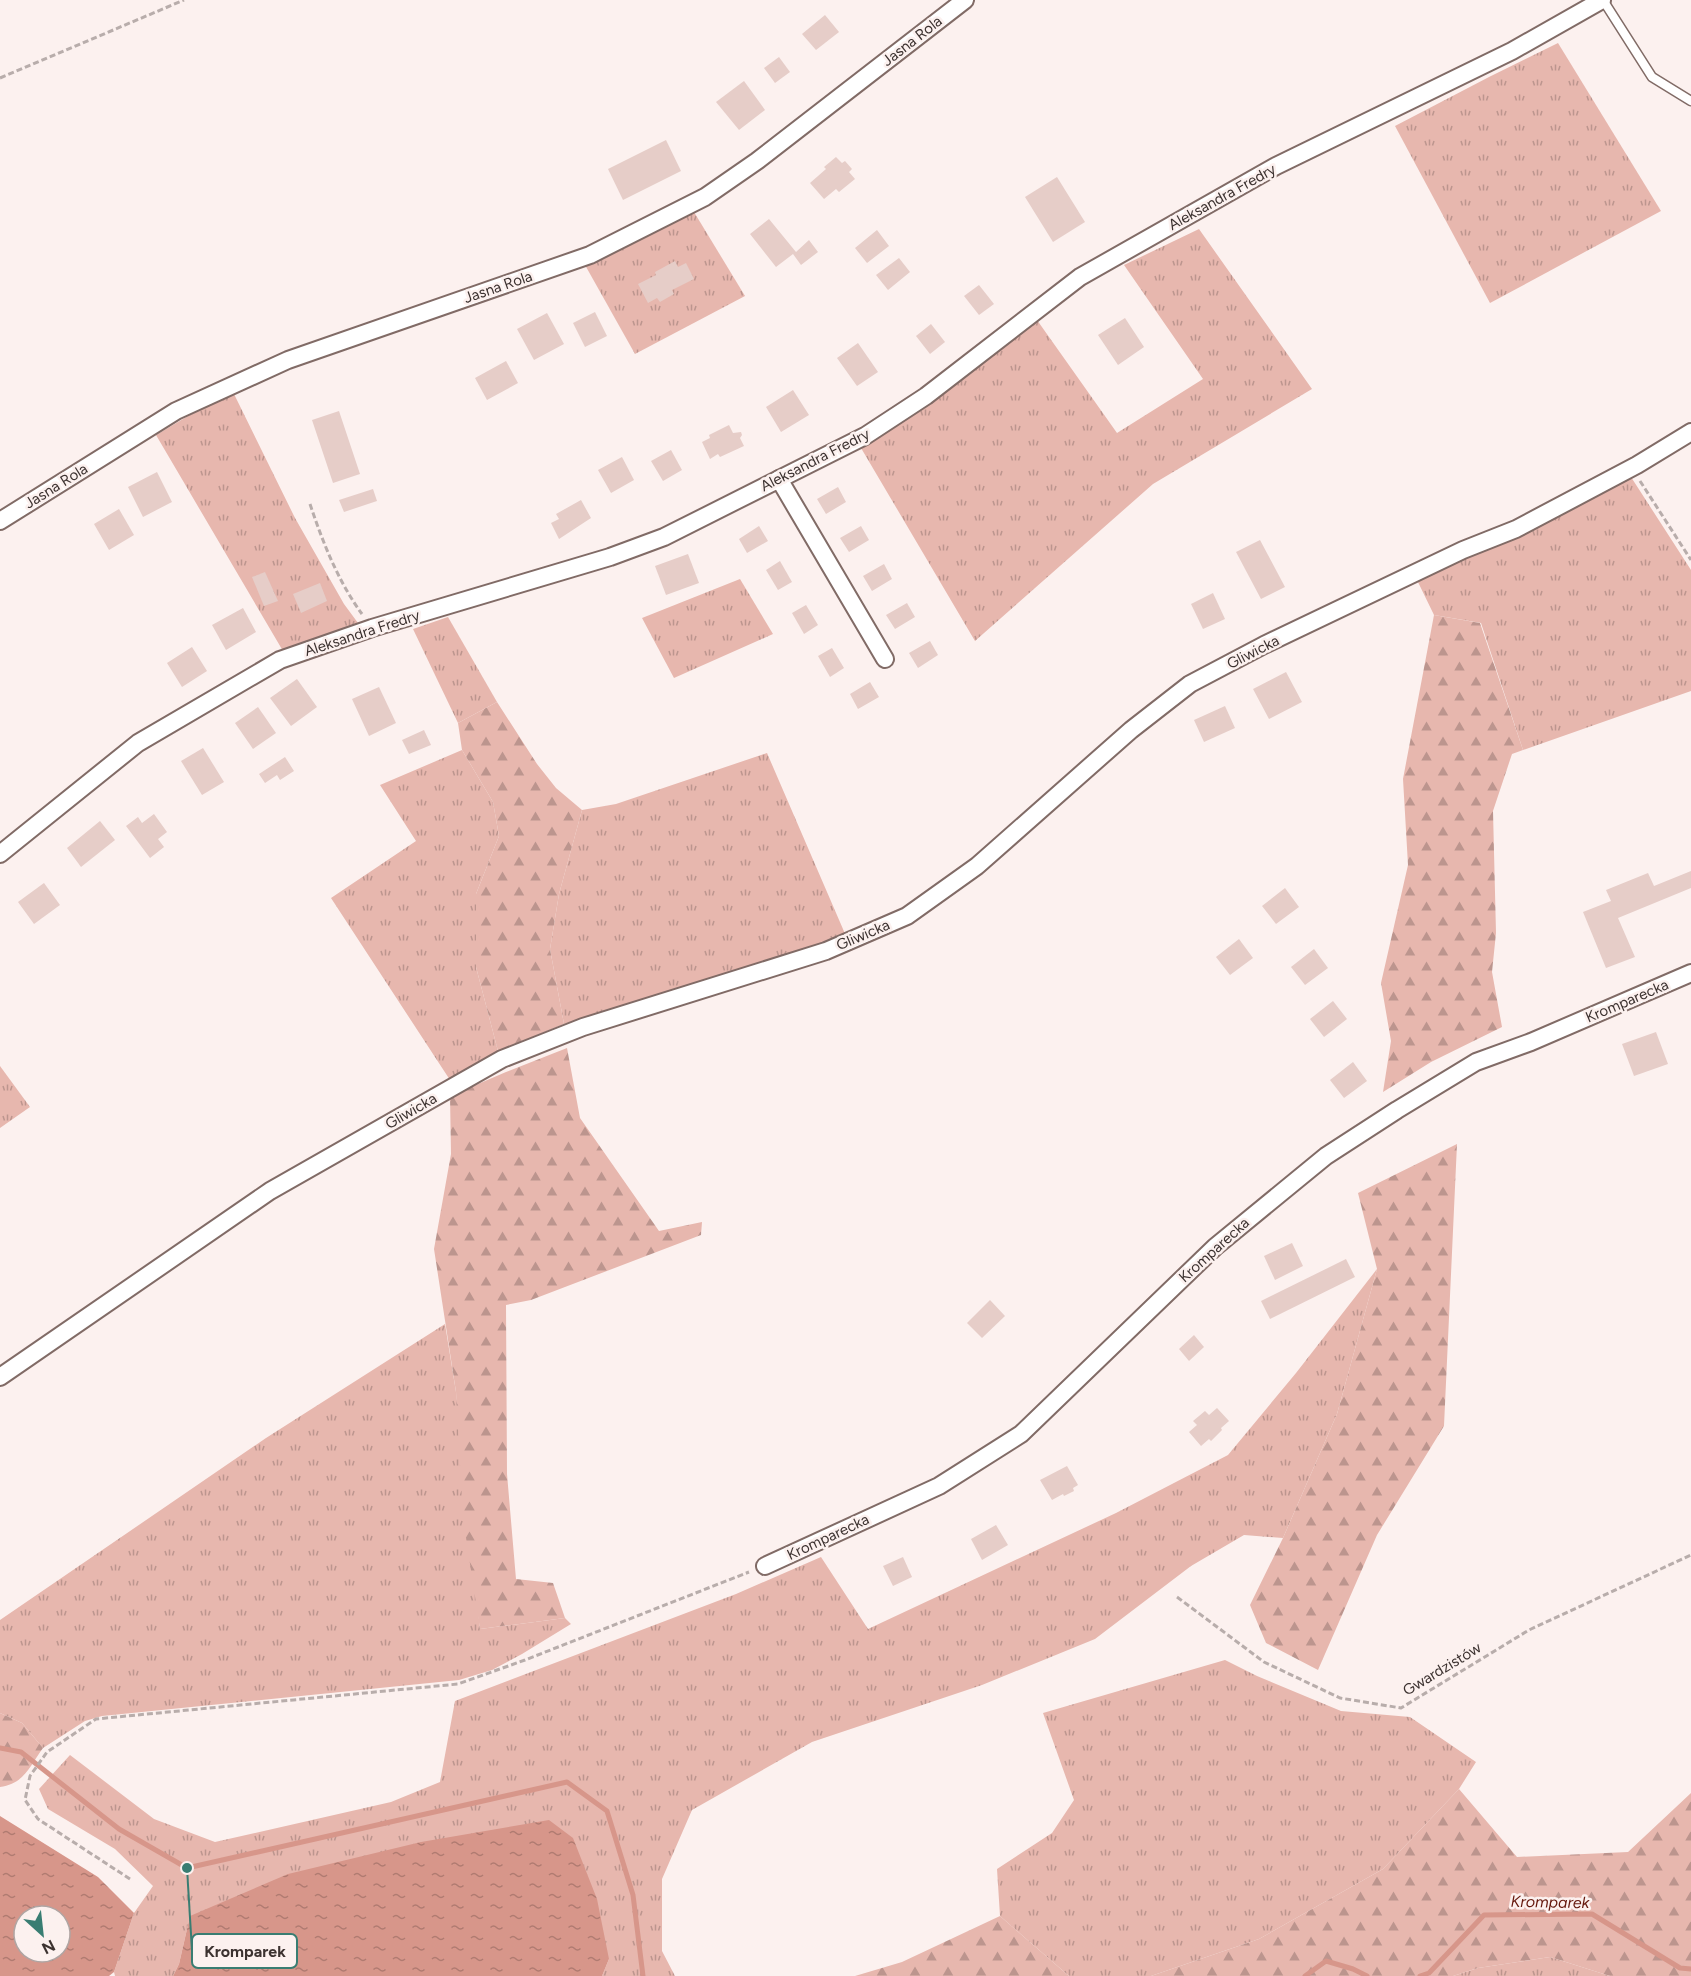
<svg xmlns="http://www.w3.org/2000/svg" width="1691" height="1976" font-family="Figtree,sans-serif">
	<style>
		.grass { fill: url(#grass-tufts) }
		.forest { fill: url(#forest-firs) }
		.water { fill: url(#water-ripples); fill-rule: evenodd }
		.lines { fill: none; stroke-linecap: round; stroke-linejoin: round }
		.stream { stroke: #d7968a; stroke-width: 5 }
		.building { fill: #e6cdc8 }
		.lane-casing { stroke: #816b66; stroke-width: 11 }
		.street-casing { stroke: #816b66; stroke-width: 20 }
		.path { stroke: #b8adab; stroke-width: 3; stroke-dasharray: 6 3; stroke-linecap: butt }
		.lane { stroke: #fff; stroke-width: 8 }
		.street { stroke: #fff; stroke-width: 16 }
		.labels { text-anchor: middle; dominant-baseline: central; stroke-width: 5; stroke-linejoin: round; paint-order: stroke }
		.street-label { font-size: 15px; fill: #3c3230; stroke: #fcf1ef }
		.water-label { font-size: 16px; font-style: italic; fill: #65180d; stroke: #fcf1ef }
		.leader { fill: none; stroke: #397d72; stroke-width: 2 }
		.callout-dot { fill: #397d72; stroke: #fcf1ef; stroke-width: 2 }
		.callout { fill: #fcf1ef; stroke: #397d72; stroke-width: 2 }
		.callout-label { font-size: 16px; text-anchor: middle; font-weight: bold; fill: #3c3230 }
	</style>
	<defs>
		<pattern id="grass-tufts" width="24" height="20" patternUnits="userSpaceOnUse" patternTransform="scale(1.5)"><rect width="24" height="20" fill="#e7b7ae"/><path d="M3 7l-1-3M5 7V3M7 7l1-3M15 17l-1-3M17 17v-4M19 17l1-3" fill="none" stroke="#bc958e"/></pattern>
		<pattern id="forest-firs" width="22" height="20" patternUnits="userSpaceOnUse" patternTransform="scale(1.5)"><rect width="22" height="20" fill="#e7b7ae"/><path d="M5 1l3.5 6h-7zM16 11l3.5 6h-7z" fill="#bc958e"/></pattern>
		<pattern id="water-ripples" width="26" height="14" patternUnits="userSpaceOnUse" patternTransform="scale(1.5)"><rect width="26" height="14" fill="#d7968a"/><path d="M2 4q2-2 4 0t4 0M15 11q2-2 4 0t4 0" fill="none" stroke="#b07b71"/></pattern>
	</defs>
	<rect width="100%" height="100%" fill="#fcf1ef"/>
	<g class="grass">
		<path d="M 1558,43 L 1661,211 L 1490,303 L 1395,126 L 1489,77 Z"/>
		<path d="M 694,212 L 745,296 L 635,354 L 585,265 Z"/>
		<path d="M 1199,229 L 1312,389 L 1153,484 L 975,641 L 861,448 L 925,408 L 1037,320 L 1117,433 L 1203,379 L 1124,265 Z"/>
		<path d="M 234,394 L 295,518 L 344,604 L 358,623 L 283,651 L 156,435 L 188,416 Z"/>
		<path d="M 1631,477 L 1691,570 L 1691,691 L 1523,750 L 1481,623 L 1434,615 L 1417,580 Z"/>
		<path d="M 740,579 L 773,634 L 674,678 L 642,618 Z"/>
		<path d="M 448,617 L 497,702 L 458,723 L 413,629 Z"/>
		<path d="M 462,750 L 493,802 L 499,836 L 476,894 L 476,967 L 498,1051 L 450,1080 L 331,898 L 416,841 L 380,785 Z"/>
		<path d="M 767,753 L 846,936 L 818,948 L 564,1024 L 550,949 L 559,894 L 582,810 L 616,804 Z"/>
		<path d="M 0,1066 L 30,1107 L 0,1128 Z"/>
		<path d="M 1377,1269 L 1337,1414 L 1283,1538 L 1244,1535 L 1191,1566 L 1095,1639 L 982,1685 L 812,1742 L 692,1810 L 662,1879 L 662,1951 L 675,1976 L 602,1976 L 609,1959 L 190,1916 L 179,1964 L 173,1976 L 115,1976 L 114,1972 L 134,1913 L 153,1886 L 115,1849 L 48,1809 L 39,1789 L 70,1755 L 154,1819 L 215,1842 L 391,1802 L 440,1782 L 455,1701 L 736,1594 L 821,1557 L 868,1629 L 1116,1513 L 1228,1455 L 1296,1373 Z"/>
		<path d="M 445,1324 L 456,1392 L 480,1629 L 565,1618 L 571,1624 L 522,1654 L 492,1670 L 459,1680 L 102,1716 L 85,1721 L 43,1748 L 22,1723 L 0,1713 L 0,1620 L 266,1438 Z"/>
		<path d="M 1225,1660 L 1257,1676 L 1341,1711 L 1410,1717 L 1476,1762 L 1459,1789 L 1383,1869 L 1259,1939 L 1151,1976 L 1069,1976 L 1000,1916 L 997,1869 L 1052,1833 L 1074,1800 L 1043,1713 Z"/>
		<path d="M 1550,1957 L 1610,1976 L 1453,1976 L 1478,1968 Z"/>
	</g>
	<g class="forest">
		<path d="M 1434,615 L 1480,623 L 1523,750 L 1512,754 L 1493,811 L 1496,933 L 1492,972 L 1502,1027 L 1431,1062 L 1383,1092 L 1391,1041 L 1381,983 L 1408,865 L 1403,779 Z"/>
		<path d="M 497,702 L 537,764 L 556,788 L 582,810 L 559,894 L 550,949 L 564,1024 L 498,1051 L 476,967 L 476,894 L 499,836 L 493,802 L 462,750 L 458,723 Z"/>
		<path d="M 567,1048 L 580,1118 L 659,1231 L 702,1222 L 701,1235 L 531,1300 L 506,1305 L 507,1474 L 516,1579 L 553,1583 L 565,1618 L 480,1629 L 463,1518 L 456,1392 L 434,1249 L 451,1154 L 450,1096 L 506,1072 Z"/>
		<path d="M 1457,1144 L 1444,1426 L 1377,1535 L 1318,1670 L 1266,1643 L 1250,1605 L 1283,1538 L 1337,1414 L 1377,1269 L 1358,1193 Z"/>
		<path d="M 0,1713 L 22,1723 L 43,1748 C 30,1766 24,1784 0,1787 Z"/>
		<path d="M 1459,1789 L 1517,1857 L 1628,1852 L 1691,1793 L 1691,1976 L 1610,1976 L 1550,1957 L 1478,1968 L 1453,1976 L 1151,1976 L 1259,1939 L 1383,1869 Z"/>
		<path d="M 1000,1916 L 1069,1976 L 855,1976 L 902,1962 Z"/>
	</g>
	<g class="water">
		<path d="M 0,1816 L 98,1877 L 134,1913 L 114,1972 L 109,1976 L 0,1976 ZM 24,1916 L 60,1916 L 60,1952 L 24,1952 Z"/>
		<path d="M 549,1820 L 573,1838 L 597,1899 L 609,1959 L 602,1976 L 173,1976 L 179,1964 L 190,1916 L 288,1874 L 421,1842 Z"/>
	</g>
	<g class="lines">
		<g class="stream">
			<path d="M 0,1748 L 21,1752 L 119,1829 L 187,1868 L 567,1782 L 607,1811 L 633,1895 L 643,1976"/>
			<path d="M 1305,1976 L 1326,1961 L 1353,1969 L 1367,1976"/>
			<path d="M 1420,1976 L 1429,1973 L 1484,1915 L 1592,1914 L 1680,1968 L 1691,1969"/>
		</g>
	</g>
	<g class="building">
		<path d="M 825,15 L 839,32 L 816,50 L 802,34 Z"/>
		<path d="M 779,57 L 790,72 L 775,83 L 764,68 Z"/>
		<path d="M 744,81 L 765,110 L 739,130 L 716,102 Z"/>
		<path d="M 666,140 L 681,171 L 623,200 L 608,169 Z"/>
		<path d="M 836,157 L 842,163 L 845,161 L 852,169 L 849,172 L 855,179 L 839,192 L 836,189 L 824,199 L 810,183 L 826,169 L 824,167 Z"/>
		<path d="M 1057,177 L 1085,222 L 1053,242 L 1025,197 Z"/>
		<path d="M 769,219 L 796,252 L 809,240 L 818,252 L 801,265 L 793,254 L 776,267 L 750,234 Z"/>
		<path d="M 877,230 L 889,246 L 867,263 L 855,248 Z"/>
		<path d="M 899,258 L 910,272 L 888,290 L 876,275 Z"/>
		<path d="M 675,261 L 678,267 L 686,263 L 694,279 L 672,290 L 674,294 L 660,302 L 657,298 L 648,303 L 638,284 L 656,275 L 655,272 Z"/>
		<path d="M 979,285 L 994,304 L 979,315 L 964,296 Z"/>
		<path d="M 595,312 L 607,336 L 585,347 L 573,323 Z"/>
		<path d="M 547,313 L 564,344 L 534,360 L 517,329 Z"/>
		<path d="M 1125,318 L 1144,347 L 1118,365 L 1098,335 Z"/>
		<path d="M 931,324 L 945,342 L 930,354 L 916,336 Z"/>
		<path d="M 858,343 L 878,372 L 857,386 L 837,358 Z"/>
		<path d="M 506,361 L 518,383 L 487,400 L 475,378 Z"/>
		<path d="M 793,390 L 809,415 L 781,432 L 766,407 Z"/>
		<path d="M 339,411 L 360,474 L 333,483 L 312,420 Z"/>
		<path d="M 729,425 L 733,433 L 741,432 L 742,435 L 740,438 L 744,446 L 720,457 L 718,454 L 710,459 L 702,442 L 710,438 L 709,435 Z"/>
		<path d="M 671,450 L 682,470 L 663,481 L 651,461 Z"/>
		<path d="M 622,457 L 634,480 L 611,493 L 598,470 Z"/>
		<path d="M 157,472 L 172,502 L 143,517 L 128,487 Z"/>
		<path d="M 838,487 L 846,502 L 826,514 L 817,499 Z"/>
		<path d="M 373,489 L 377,501 L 344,512 L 339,500 Z"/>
		<path d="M 581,500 L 591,518 L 559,539 L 551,523 L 559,519 L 556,514 Z"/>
		<path d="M 119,509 L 134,535 L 109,550 L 94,524 Z"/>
		<path d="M 759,526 L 768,541 L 747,553 L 739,539 Z"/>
		<path d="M 861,526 L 869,540 L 849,552 L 840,538 Z"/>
		<path d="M 1260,540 L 1285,587 L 1261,599 L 1236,552 Z"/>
		<path d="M 688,554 L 699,583 L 666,595 L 655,566 Z"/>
		<path d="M 780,561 L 792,582 L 778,590 L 766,570 Z"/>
		<path d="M 884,564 L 892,579 L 872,591 L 863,576 Z"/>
		<path d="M 265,572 L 278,601 L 264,606 L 252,577 Z"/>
		<path d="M 320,583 L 327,601 L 301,613 L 293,594 Z"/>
		<path d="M 1213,593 L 1225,619 L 1203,629 L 1191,604 Z"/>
		<path d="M 907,603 L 915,617 L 895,629 L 886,615 Z"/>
		<path d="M 806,605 L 818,625 L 804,634 L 792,613 Z"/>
		<path d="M 243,608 L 256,632 L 226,650 L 212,625 Z"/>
		<path d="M 930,641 L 938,655 L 918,668 L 909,653 Z"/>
		<path d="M 192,647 L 207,671 L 182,687 L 167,663 Z"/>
		<path d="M 832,648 L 844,668 L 830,677 L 818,656 Z"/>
		<path d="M 1286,672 L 1302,702 L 1269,719 L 1253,689 Z"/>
		<path d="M 297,679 L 317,707 L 291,726 L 270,698 Z"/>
		<path d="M 870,682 L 879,697 L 858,709 L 850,694 Z"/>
		<path d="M 379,687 L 396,723 L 369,736 L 352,699 Z"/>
		<path d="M 1225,706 L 1235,728 L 1204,742 L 1194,720 Z"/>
		<path d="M 258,707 L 276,733 L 253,749 L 235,723 Z"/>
		<path d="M 424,730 L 431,745 L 409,754 L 402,740 Z"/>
		<path d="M 203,748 L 224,782 L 202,795 L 181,761 Z"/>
		<path d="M 285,757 L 294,771 L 280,780 L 277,775 L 265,783 L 259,774 Z"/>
		<path d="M 154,814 L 167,832 L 158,839 L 164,847 L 150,858 L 126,826 L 138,817 L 142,823 Z"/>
		<path d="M 100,821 L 115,840 L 81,867 L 67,848 Z"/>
		<path d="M 1691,871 L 1691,888 L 1618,918 L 1635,957 L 1606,968 L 1583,912 L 1611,901 L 1606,890 L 1648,873 L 1654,886 Z"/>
		<path d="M 44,883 L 60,905 L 34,924 L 18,902 Z"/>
		<path d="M 1285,888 L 1299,907 L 1276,924 L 1262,906 Z"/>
		<path d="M 1239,939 L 1253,958 L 1230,975 L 1216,957 Z"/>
		<path d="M 1314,949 L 1328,968 L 1305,985 L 1291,967 Z"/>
		<path d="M 1333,1001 L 1347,1019 L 1324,1037 L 1310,1019 Z"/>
		<path d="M 1656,1032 L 1668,1064 L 1634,1076 L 1622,1044 Z"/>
		<path d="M 1353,1062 L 1367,1081 L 1344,1098 L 1330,1080 Z"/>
		<path d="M 1292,1243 L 1303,1266 L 1275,1280 L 1264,1256 Z"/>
		<path d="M 1346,1259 L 1355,1277 L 1270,1319 L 1261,1301 Z"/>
		<path d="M 990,1300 L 1005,1316 L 982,1338 L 967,1323 Z"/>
		<path d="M 1194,1335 L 1204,1347 L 1189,1361 L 1179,1349 Z"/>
		<path d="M 1217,1408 L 1229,1421 L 1221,1428 L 1222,1430 L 1211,1441 L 1209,1439 L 1201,1446 L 1189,1432 L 1197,1425 L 1193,1421 L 1205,1411 L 1209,1415 Z"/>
		<path d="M 1067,1466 L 1078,1485 L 1073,1488 L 1074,1491 L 1064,1496 L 1063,1494 L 1052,1500 L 1040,1480 Z"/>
		<path d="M 996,1525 L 1008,1545 L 982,1560 L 971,1539 Z"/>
		<path d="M 903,1557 L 912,1577 L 893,1586 L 883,1566 Z"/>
	</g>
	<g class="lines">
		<g class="lane-casing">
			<path id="lane" d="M 1603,0 L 1652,77 L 1691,101"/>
		</g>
		<g class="street-casing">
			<g id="street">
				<path d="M 779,479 L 885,659"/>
				<path d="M 0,521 L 176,411 L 288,360 L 590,255 L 705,197 L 757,161 L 965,0"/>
				<path d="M 0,854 L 138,743 L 280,660 L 372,628 L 610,557 L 664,537 L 865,436 L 926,396 L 1080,277 L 1276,166 L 1512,51 L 1602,0"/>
				<path d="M 0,1377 L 270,1191 L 502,1059 L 583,1027 L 826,951 L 907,916 L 977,866 L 1131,730 L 1190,684 L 1264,645 L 1463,550 L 1516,529 L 1637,465 L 1691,432"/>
				<path d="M 765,1566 L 939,1486 L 1021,1434 L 1215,1247 L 1326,1156 L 1397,1110 L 1476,1062 L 1531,1042 L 1691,973"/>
			</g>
		</g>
		<g class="path">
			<path d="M 0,78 L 184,0"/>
			<path d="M 1640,481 L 1691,560"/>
			<path d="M 310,504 C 323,543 338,581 362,614"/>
			<path d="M 1177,1597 L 1264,1662 L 1340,1698 L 1401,1708 L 1529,1630 L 1691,1555"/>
			<path d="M 130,1879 L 38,1819 L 25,1800 L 30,1776 L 47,1752 L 96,1719 L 458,1684 L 525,1660 L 749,1572"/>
		</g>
		<use href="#lane" class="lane"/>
		<use href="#street" class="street"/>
	</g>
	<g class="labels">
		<g class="street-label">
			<text transform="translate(912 41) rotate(-38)">Jasna Rola</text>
			<text transform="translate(1222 197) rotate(-29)">Aleksandra Fredry</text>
			<text transform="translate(498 287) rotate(-19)">Jasna Rola</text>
			<text transform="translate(815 460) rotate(-27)">Aleksandra Fredry</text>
			<text transform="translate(56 486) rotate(-32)">Jasna Rola</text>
			<text transform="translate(362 633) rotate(-18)">Aleksandra Fredry</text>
			<text transform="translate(1253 652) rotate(-27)">Gliwicka</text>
			<text transform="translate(863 935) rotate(-23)">Gliwicka</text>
			<text transform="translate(1627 1001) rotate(-23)">Kromparecka</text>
			<text transform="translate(411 1111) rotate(-30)">Gliwicka</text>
			<text transform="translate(1214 1250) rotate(-42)">Kromparecka</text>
			<text transform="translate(828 1537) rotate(-25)">Kromparecka</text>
			<text transform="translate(1442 1669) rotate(-31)">Gwardzistów</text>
		</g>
		<g class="water-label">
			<text transform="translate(1550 1902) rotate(1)">Kromparek</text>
		</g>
	</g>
	<path class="leader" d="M187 1868L192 1951"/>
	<circle class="callout-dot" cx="187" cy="1868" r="6"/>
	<rect class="callout" x="192" y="1934" width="105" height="34" rx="6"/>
	<g class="callout-label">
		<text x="245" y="1957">Kromparek</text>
	</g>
	<g transform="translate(42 1934) rotate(153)"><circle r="28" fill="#fcf1ef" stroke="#afa5a3" stroke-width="1.5"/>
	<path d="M0-4.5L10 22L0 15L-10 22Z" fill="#397d72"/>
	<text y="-9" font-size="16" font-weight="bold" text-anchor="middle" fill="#3c3230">N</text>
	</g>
</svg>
